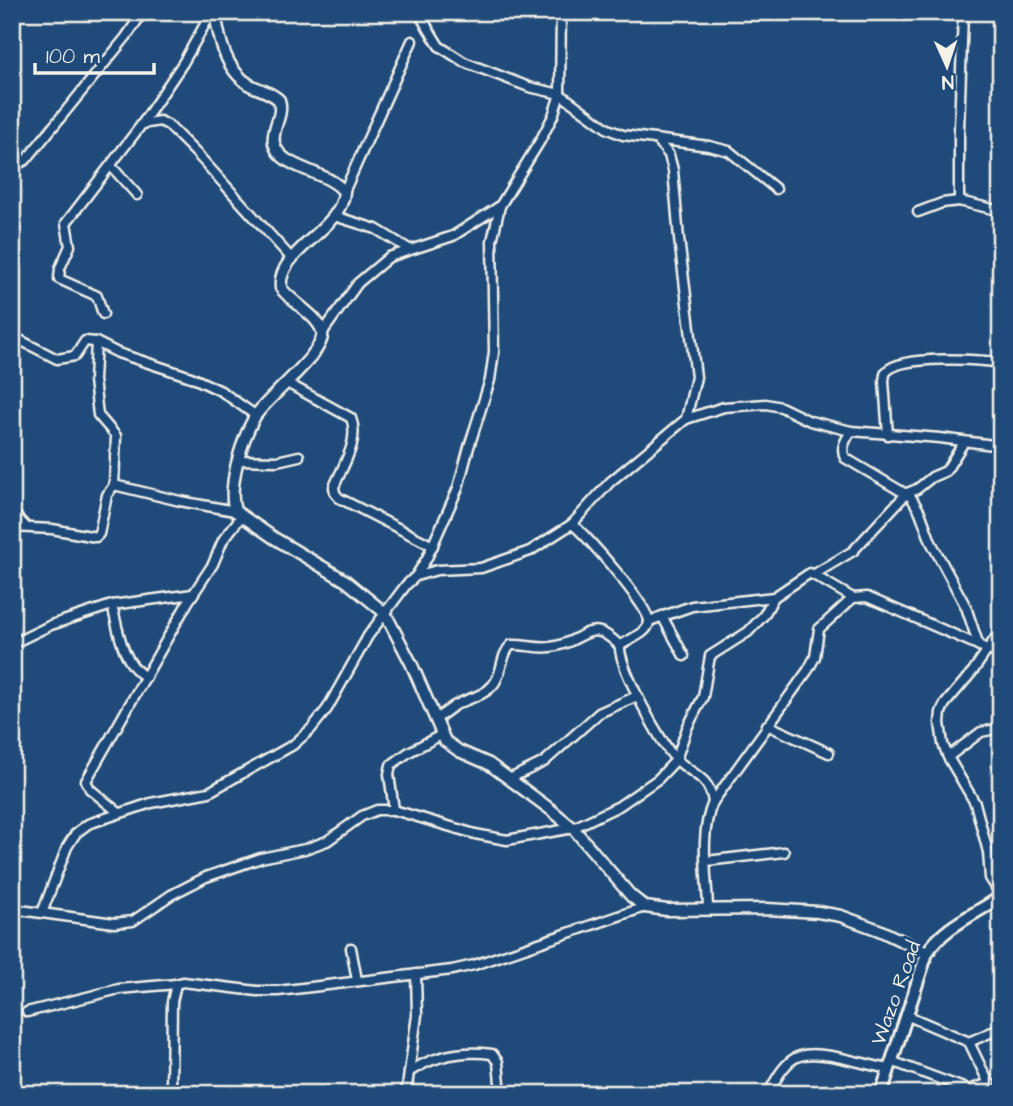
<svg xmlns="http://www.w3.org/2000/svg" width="1013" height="1106" font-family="'Architects Daughter',sans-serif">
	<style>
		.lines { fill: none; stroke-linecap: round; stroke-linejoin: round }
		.minor-casing { stroke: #f4f1e8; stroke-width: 13 }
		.tertiary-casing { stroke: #f4f1e8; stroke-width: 15 }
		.secondary-casing { stroke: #f4f1e8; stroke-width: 16 }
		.minor { stroke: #1f4a7a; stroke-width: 8 }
		.tertiary { stroke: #1f4a7a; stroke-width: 10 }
		.secondary { stroke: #1f4a7a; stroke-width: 10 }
		.labels { text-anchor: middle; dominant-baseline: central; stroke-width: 6; stroke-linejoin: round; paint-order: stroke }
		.street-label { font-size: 21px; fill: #f4f1e8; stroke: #1f4a7a }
	</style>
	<rect width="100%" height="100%" fill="#1f4a7a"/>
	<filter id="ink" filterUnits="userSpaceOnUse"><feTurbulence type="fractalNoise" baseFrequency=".0143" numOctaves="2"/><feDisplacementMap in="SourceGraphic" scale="14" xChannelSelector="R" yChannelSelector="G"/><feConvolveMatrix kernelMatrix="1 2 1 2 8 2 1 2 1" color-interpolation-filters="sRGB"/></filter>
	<g filter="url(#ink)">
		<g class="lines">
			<g class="minor-casing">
				<g id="minor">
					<path d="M 418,12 L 439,46 L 464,62 L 529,87 L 560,94 L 608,129 L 623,135 L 709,146 L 729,151 L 776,189"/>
					<path d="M 142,124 L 160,121 L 168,125 L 198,155 L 292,259"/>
					<path d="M 657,140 L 669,155 L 673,170 L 679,239 L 696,377 L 686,419"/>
					<path d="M 111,166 L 137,195"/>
					<path d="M 12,167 L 26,160 L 126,37 L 143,12"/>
					<path d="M 344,192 L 412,41"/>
					<path d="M 959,201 L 959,130 L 963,12"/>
					<path d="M 918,212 L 942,203 L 959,201 L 1001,211"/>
					<path d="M 334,216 L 376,229 L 409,249"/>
					<path d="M 103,314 L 97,296 L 59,279 L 60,268 L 70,246 L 66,223 L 142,124 L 183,63 L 212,12"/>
					<path d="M 323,332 L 358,283 L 389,257 L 453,236 L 500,206"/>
					<path d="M 12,336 L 57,359 L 75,356 L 85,341 L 96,342 L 118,353 L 191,377 L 221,391 L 255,415"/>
					<path d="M 96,342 L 94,380 L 98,415 L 116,436 L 114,485"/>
					<path d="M 287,383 L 351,418 C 360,441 343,465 334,487 L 335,493 L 339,498 L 433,546"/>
					<path d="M 851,431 C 846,440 840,447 845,458 L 911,497 L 920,512 L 931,542 L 966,607 L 979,646"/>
					<path d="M 888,435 L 884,381 C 885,376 884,374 887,371 C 902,355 979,359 1001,363"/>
					<path d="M 239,460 L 277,461 L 299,456"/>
					<path d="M 12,512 L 25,526"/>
					<path d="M 572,524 C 585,533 650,608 649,622 C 648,634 628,639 620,646 C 618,665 661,744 675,758 C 691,775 709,775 713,802"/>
					<path d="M 12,527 L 52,529 L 96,537 L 99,534 L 107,495 L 114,485 L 180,501 L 235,511"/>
					<path d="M 813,575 L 853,551 L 907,493 L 917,489 L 932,477 L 946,471 L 964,442"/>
					<path d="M 416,576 L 427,558 L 458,488 L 469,447 L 490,380 L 494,352 L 492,241 L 500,206 L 540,141 L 553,116 L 560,94 L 561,12"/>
					<path d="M 112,605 C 118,628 122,665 146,677"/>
					<path d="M 662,616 L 684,656"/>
					<path d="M 649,621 L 692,606 L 774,597 L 810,573 L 853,598"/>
					<path d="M 1001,630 L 973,671 L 945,704 L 941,712 L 940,723 L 943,744 L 948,757 L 975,803 L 988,852 L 990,878 L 1001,895"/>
					<path d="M 12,644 L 51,625 L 112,605 L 193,594"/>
					<path d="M 436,719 C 442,715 448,710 454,706 C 467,698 483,697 493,685 C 503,674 500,655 511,645 C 524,644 537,649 550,647 C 586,643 588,614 620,646"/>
					<path d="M 767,725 L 829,753"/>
					<path d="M 948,757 L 981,732 L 1001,728"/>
					<path d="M 511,778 L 544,762 L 599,713 L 637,696"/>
					<path d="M 394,810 L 389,774 L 391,765 L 409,752 L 441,735"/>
					<path d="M 119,813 L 90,789 L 86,781 L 188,602 L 213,564 L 223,540 L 241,517"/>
					<path d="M 706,861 L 784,852"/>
					<path d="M 708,908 C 707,874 699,834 713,802 L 808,670 L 815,657 L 819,629 L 853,598 L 867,597 L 1001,655"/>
					<path d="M 12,912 L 20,910 L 114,923 L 133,921 L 171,895 L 206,877 L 261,858 L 305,849 L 327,841 L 362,816 L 377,810 L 394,810 L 475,834 L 507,840 L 573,828 L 619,806 L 658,779 L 676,760 L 687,728 L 703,697 L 710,656 L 748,632 L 764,615 L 774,597"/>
					<path d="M 42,913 L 67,847 L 76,833 L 88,824 L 151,803 L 209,792 L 293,745 L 311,729 L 327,709 L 368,636 L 406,585 L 416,576 L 437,570 L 481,568 L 530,551 L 572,524 L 610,482 L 686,419 L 724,407 L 766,404 L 781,407 L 810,421 L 851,431 L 940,438 L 1001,446"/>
					<path d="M 351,948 L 357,980"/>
					<path d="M 27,1012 L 119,989 L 176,984"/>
					<path d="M 906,1015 L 969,1042 L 994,1094"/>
					<path d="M 969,1042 L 1001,1028"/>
					<path d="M 891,1061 L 969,1090 L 990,1083"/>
					<path d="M 409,1072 C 435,1055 462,1050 492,1054 L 498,1062 L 501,1094"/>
					<path d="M 171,1094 L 172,1002 L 176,984 L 183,982 L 257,991 L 278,991 L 452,970 L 474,965 L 645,907"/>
					<path d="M 406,1094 L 417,1015 L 416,974"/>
					<path d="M 768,1094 C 775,1081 785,1060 800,1056 C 821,1049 866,1065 888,1069"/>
				</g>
			</g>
			<g class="tertiary-casing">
				<path id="tertiary" d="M 215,12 C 219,39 225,70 250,85 C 260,90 271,92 279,100 C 284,116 271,128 274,143 C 280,170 329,170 344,192 C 342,230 276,251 281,288 C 291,302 317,315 322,331 C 328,352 264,399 254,418 C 242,440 227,486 235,511 L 274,538 L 346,581 L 385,613 L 411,663 L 445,741 L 459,751 L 489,764 L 550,809 L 573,828 L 631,896 L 645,907 L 667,910 L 767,909 L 818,912 L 841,916 L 879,930 L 927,953"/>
			</g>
			<g class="secondary-casing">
				<path id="secondary" d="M 881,1094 L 927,953 C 943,927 975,914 1001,897"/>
			</g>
			<use href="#minor" class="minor"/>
			<use href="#tertiary" class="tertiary"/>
			<use href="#secondary" class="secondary"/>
		</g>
	</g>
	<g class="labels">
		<g class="street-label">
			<text transform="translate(896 993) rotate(-70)">Wazo Road</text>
		</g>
	</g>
	<rect width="1013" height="1106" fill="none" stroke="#1f4a7a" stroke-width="42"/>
	<rect x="21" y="21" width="971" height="1064" fill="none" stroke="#f4f1e8" stroke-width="2.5" filter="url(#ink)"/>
	<g transform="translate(947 66) rotate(177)" stroke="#1f4a7a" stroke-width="5" paint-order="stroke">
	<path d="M0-5L12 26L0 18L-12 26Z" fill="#f4f1e8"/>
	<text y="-10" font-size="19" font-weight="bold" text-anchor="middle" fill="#f4f1e8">N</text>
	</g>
	<path d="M35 63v10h119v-10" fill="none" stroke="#f4f1e8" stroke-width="3.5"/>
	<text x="46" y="63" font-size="21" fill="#f4f1e8" stroke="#1f4a7a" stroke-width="5" paint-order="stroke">100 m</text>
</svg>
